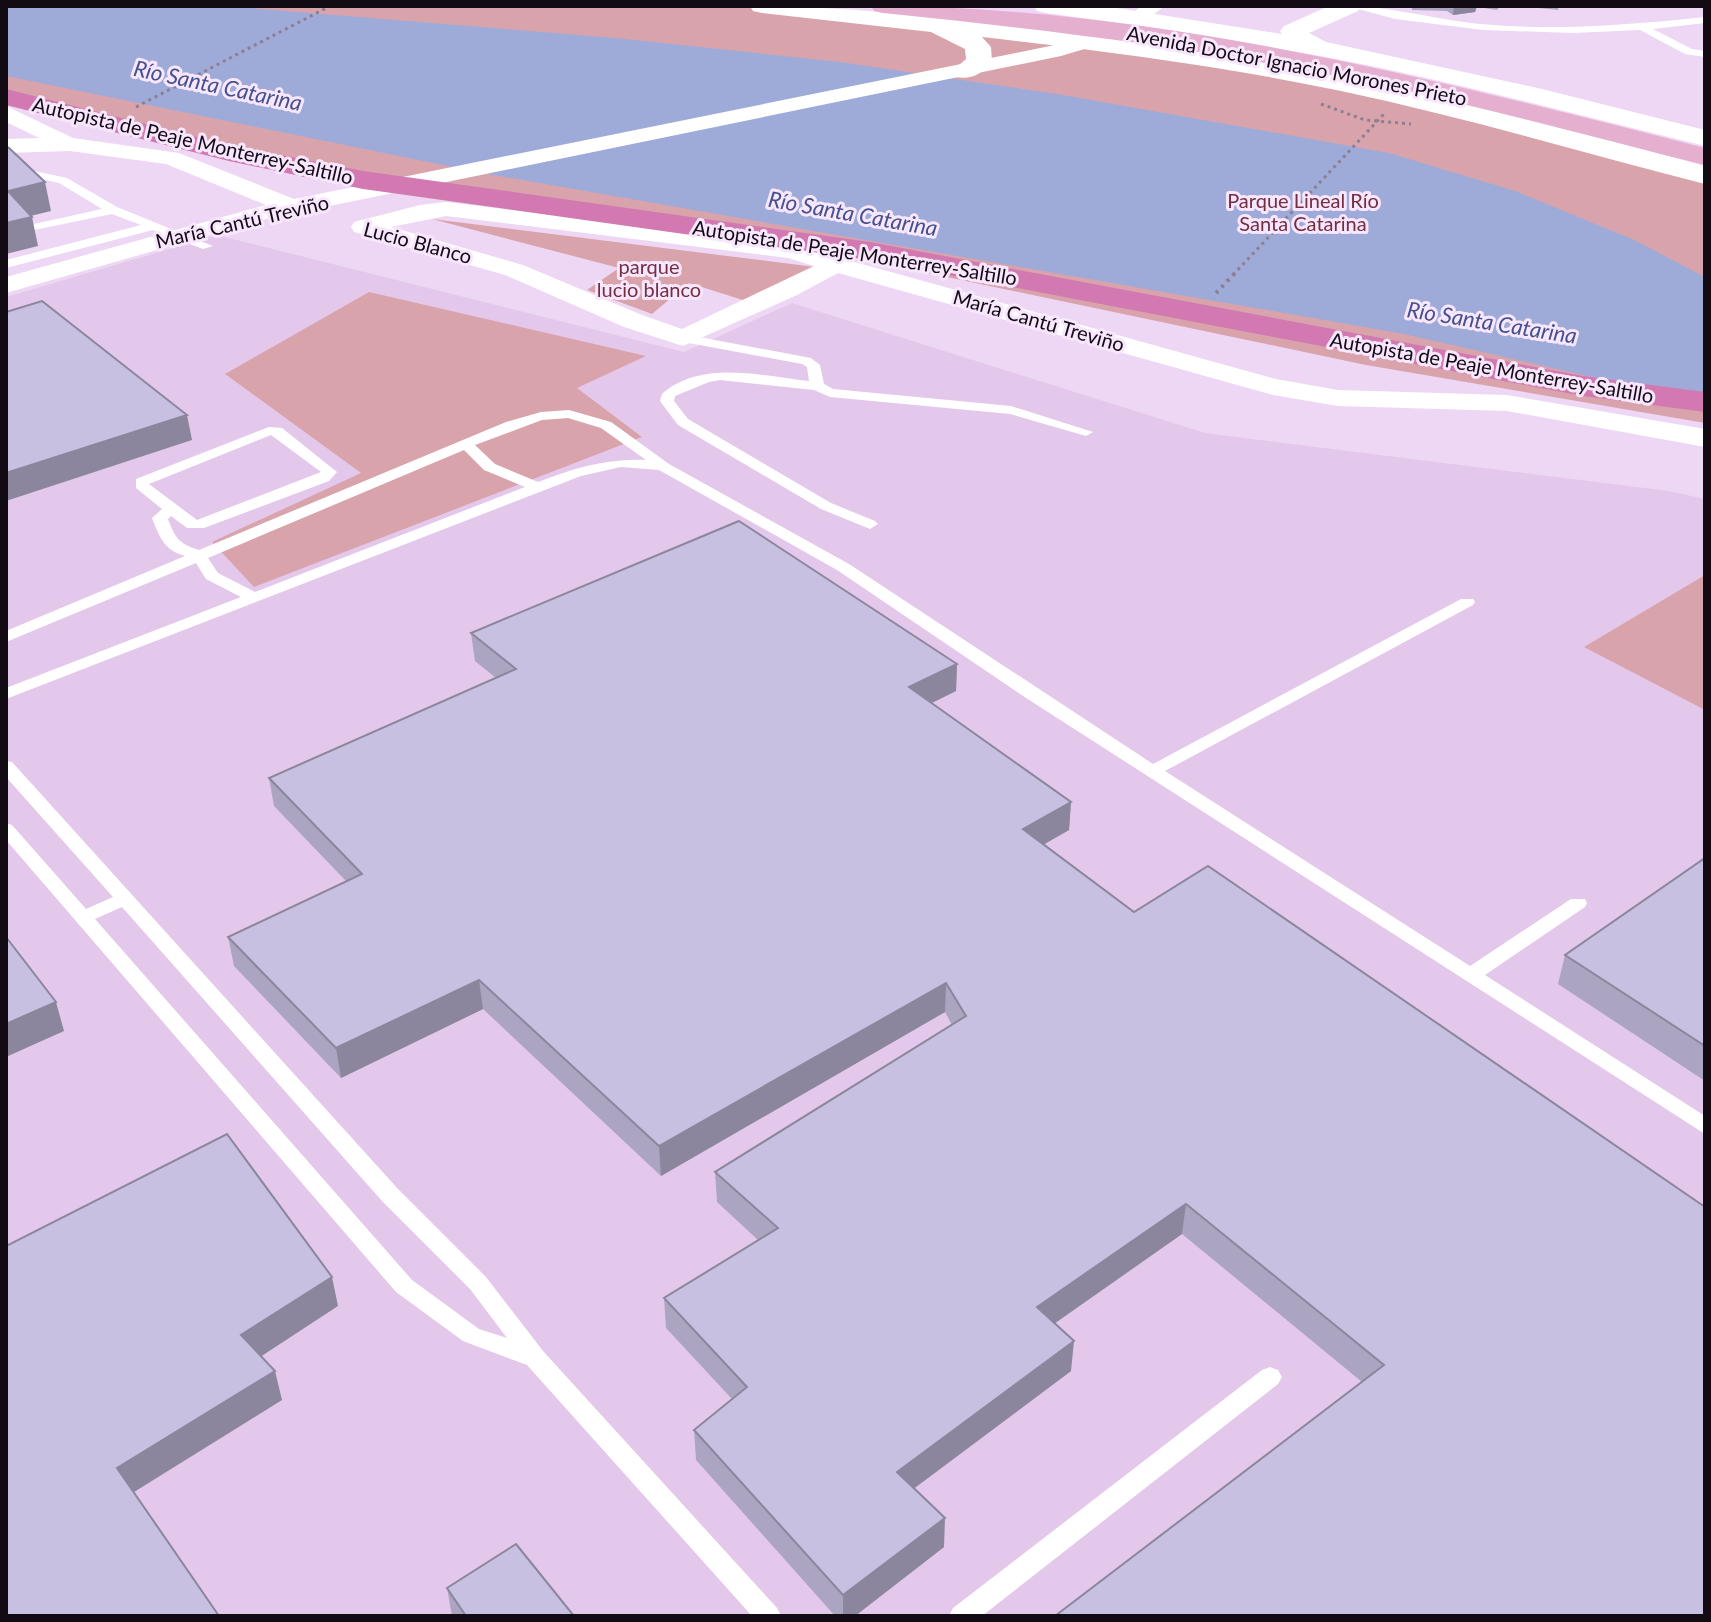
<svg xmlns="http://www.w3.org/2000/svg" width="1711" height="1622" font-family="Lato,sans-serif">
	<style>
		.built { fill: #e4c8eb }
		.green { fill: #d9a3ac }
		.water { fill: #9eabd8 }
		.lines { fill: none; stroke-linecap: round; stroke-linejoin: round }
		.path-far1 { stroke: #8e7e92; stroke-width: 3; stroke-dasharray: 3 4; stroke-linecap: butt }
		.path { stroke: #8e7e92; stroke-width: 4; stroke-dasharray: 3 5; stroke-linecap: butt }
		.service { fill: #fff; fill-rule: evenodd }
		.minor { fill: #fff; fill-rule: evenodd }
		.tertiary { fill: #fff; fill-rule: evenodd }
		.primary { fill: #e5afd0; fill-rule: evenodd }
		.motorway { fill: #d379b1; fill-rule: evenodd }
		.wall { fill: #aba5c1 }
		.shaded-wall { fill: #8b869d }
		.building { fill: #c7c0e0; stroke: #8b869d; stroke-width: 2 }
		.labels { text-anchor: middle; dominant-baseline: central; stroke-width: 6; stroke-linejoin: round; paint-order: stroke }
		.far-street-label { font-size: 20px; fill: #120b14; stroke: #f8e6fd }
		.far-park-label { font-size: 20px; fill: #732f40; stroke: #f8e6fd }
		.far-water-label { font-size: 22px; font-style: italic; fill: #43528c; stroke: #f8e6fd }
	</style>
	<rect width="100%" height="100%" fill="#eed7f4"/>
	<path class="built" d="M 217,235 L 684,352 L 792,303 L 1205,433 L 1669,491 L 1705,499 L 1705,1616 L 6,1616 L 6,297 Z"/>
	<g class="green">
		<path d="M 6,6 L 774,6 L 1022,28 L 1161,46 L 1705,172 L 1705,423 L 1366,365 L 837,254 L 308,178 L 6,104 Z"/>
		<path d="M 432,219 L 815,267 L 749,302 L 689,283 L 652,314 L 587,290 L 619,268 Z"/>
		<path d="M 369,292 L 646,356 L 577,388 L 642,437 L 254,587 L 212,542 L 361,473 L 225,374 Z"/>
		<path d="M 1705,575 L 1705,710 L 1584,647 Z"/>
	</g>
	<path class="water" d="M 6,6 L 224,6 L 616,38 L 840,62 L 1063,95 L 1389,153 L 1515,191 L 1632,239 L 1705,277 L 1705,403 L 1404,334 L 482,173 L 6,76 Z"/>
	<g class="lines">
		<g class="path-far1">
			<path d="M 1321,104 L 1365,120 L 1411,124"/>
			<path d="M 136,107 L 330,6"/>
			<path d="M 1233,275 L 1384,114"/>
		</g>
		<path class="path" d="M 1216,293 L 1235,273"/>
		<g class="service">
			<path d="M 1347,6 C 1391,6 1436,20 1480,24 C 1555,31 1630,25 1705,17 L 1705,23 L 1653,29 L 1692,49 L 1705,51 L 1705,57 L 1685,54 L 1640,30 L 1573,33 L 1483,30 L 1395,19 Z"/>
			<path d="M 6,165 L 67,178 L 117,207 L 213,246 L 203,249 L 153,230 L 6,268 L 6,260 L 141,225 L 112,214 L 34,230 L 34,224 L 102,209 L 59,183 L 6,171 Z"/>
			<path d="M 683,334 L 811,358 L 820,365 L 824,384 L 833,389 L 1011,406 L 1093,432 L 1086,436 L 1010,414 L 830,397 L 814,390 L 720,380 L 709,382 L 675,396 L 674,401 L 688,419 L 831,503 L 875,521 L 878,524 L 870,529 L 821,509 L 678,425 L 660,401 L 662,394 C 701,359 762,376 809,381 L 807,367 L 802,364 L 678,341 L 676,338 Z"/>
			<path d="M 569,410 L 611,422 L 669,464 L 849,564 L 1153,764 L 1461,599 L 1473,599 L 1475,602 L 1473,605 L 1165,771 L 1470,966 L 1571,899 L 1585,899 L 1587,903 L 1585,907 L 1485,975 L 1705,1116 L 1705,1134 L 1023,696 L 837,570 L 659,470 L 621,467 L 581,476 L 6,699 L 6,688 L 241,597 L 206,579 L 196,563 L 6,642 L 6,631 L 185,556 C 164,550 160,538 152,518 L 162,509 L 136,488 L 136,479 L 269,427 L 282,428 L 337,472 L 329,481 L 204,528 L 187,528 L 171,516 L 168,519 C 175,538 179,544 199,550 L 506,422 L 541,412 ZM 568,418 L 601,428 L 646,460 C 608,458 574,468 538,482 L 495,464 L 475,445 L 542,420 ZM 271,435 L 321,472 L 197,520 L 149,484 ZM 464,450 L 484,470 L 525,487 L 255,592 L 218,573 L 208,558 Z"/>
			<path d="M 6,761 L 12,762 L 398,1189 L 486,1277 L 543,1351 L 777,1608 L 781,1616 L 752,1616 L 527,1365 L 463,1341 L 396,1292 L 6,840 L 6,823 L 12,825 L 86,909 L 113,897 L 6,777 ZM 122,907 L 382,1201 L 470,1289 L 507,1338 L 479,1329 L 412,1280 L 95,919 Z"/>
			<path d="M 1270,1367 L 1278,1370 L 1282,1377 L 1278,1384 L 982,1616 L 949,1616 L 953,1608 L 1262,1370 Z"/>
		</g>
		<g class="minor">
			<path d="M 1142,6 L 1165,6 L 1121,38 L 1061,56 L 266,219 L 6,293 L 6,277 L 266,205 L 166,164 L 70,151 L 6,153 L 6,139 L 39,138 L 6,122 L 6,106 L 73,138 L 179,153 L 294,199 L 1050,46 L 1107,30 Z"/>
			<path d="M 446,202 L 790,244 L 1276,379 L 1338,390 L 1507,395 L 1705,429 L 1705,447 L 1507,411 L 1338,406 L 1273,395 L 838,273 L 797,295 L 683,346 L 624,327 L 505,275 L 354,232 L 351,227 L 354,222 L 420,205 ZM 446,216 L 788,258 L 814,266 L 682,329 L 642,315 L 523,265 L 391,227 Z"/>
		</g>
		<g class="tertiary">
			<path d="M 750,6 C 835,6 919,15 1004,25 C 1098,35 1193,47 1286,64 C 1427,90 1567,128 1705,166 L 1705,184 C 1584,153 1464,117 1341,91 C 1223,66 1103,51 982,37 L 991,47 L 992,62 C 983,74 970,80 956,77 L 952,71 L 966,59 L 965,49 L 931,32 L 762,13 L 753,11 Z"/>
			<path d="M 1034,6 L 1104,6 L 1282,34 L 1280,31 L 1284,26 L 1329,6 L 1361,6 L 1358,11 L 1309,33 L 1326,42 L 1542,89 L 1705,130 L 1705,146 C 1597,120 1490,91 1381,68 C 1270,45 1158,28 1046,13 L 1037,11 Z"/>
		</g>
		<path class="primary" d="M 871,6 C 1153,6 1433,79 1705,148 L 1705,165 C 1587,136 1470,103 1351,79 C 1197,48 1040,29 883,13 L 874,11 Z"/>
		<path class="motorway" d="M 6,89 L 229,145 L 363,171 L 870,242 L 1583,376 L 1705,392 L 1705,412 L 1583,396 L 870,260 L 363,189 L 229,161 L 6,105 Z"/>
	</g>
	<g class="wall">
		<path d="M 1412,6 L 1500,6 L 1497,10 L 1477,7 L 1475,12 L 1453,15 L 1447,11 L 1412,10 Z"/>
		<path d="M 1520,6 L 1559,6 L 1558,10 Z"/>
		<path d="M 471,633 L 957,664 L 956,691 L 932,703 L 1071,802 L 1069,830 L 1044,844 L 1134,912 L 1705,1207 L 1362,1382 L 1182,1234 L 1054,1324 L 1071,1371 L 914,1488 L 944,1547 L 855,1616 L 835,1616 L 696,1460 L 694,1430 L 732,1399 L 666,1328 L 664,1298 L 758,1240 L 717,1202 L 715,1172 L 952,1025 L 945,1012 L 661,1176 L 483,1009 L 341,1078 L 234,966 L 228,937 L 346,881 L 274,806 L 269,778 L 496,678 L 475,661 Z"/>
		<path d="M 1705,858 L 1705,1081 L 1558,984 L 1565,955 Z"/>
		<path d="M 447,1588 L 574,1616 L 452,1616 Z"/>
	</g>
	<g class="shaded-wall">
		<path d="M 1454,6 L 1477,6 L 1475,12 L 1453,15 Z"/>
		<path d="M 45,182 L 51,211 L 14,220 L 8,191 Z"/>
		<path d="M 32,217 L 38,246 L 6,254 L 6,223 Z"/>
		<path d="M 187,415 L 192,440 L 6,501 L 6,473 Z"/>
		<path d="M 957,664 L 956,691 L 909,714 L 909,687 Z"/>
		<path d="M 1071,802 L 1069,830 L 1022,857 L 1023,829 Z"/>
		<path d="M 479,980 L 483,1009 L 341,1078 L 336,1048 Z"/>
		<path d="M 946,983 L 945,1012 L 661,1176 L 659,1146 Z"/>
		<path d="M 56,1002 L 64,1031 L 6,1057 L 6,1024 Z"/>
		<path d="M 1186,1204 L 1182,1234 L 1035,1337 L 1037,1307 Z"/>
		<path d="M 332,1277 L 338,1306 L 248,1365 L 241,1335 Z"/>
		<path d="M 1074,1341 L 1071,1371 L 896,1502 L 897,1472 Z"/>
		<path d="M 275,1371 L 282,1400 L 126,1497 L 117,1468 Z"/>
		<path d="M 945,1518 L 944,1547 L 855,1616 L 843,1616 L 843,1595 Z"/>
	</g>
	<g class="building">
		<path d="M 6,147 L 9,148 L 45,182 L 8,191 L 32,217 L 6,223 Z"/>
		<path d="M 42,301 L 187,415 L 6,473 L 6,312 Z"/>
		<path d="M 739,521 L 957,664 L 909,687 L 1071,802 L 1023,829 L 1134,912 L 1208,866 L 1705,1207 L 1705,1616 L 1055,1616 L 1384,1365 L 1186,1204 L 1037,1307 L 1074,1341 L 897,1472 L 945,1518 L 843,1595 L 694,1430 L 747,1387 L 664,1298 L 778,1228 L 715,1172 L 966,1016 L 946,983 L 659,1146 L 479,980 L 336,1048 L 228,937 L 362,874 L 269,778 L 516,669 L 471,633 Z"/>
		<path d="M 1705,858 L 1705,1046 L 1565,955 Z"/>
		<path d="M 6,937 L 56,1002 L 6,1024 Z"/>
		<path d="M 227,1134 L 332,1277 L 241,1335 L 275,1371 L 117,1468 L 219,1616 L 6,1616 L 6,1246 Z"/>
		<path d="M 516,1544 L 574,1616 L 466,1616 L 447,1588 Z"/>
	</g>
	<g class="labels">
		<g class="far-street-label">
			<text transform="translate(1297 65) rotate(11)">Avenida Doctor Ignacio Morones Prieto</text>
			<text transform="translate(193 140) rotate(13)">Autopista de Peaje Monterrey-Saltillo</text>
			<text transform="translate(242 221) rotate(-13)">María Cantú Treviño</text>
			<text transform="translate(418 242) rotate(15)">Lucio Blanco</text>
			<text transform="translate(855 252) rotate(9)">Autopista de Peaje Monterrey-Saltillo</text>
			<text transform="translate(1039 320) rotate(16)">María Cantú Treviño</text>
			<text transform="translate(1492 367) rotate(10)">Autopista de Peaje Monterrey-Saltillo</text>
		</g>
		<g class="far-park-label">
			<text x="1303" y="200">Parque Lineal Río<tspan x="1303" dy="23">Santa Catarina</tspan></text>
			<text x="649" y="266">parque<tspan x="649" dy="23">lucio blanco</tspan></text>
		</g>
		<g class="far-water-label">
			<text transform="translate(218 85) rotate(12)">Río Santa Catarina</text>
			<text transform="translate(853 213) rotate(10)">Río Santa Catarina</text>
			<text transform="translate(1492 322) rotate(9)">Río Santa Catarina</text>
		</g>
	</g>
	<rect width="1711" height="1622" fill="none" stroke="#120b14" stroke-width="16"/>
</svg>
